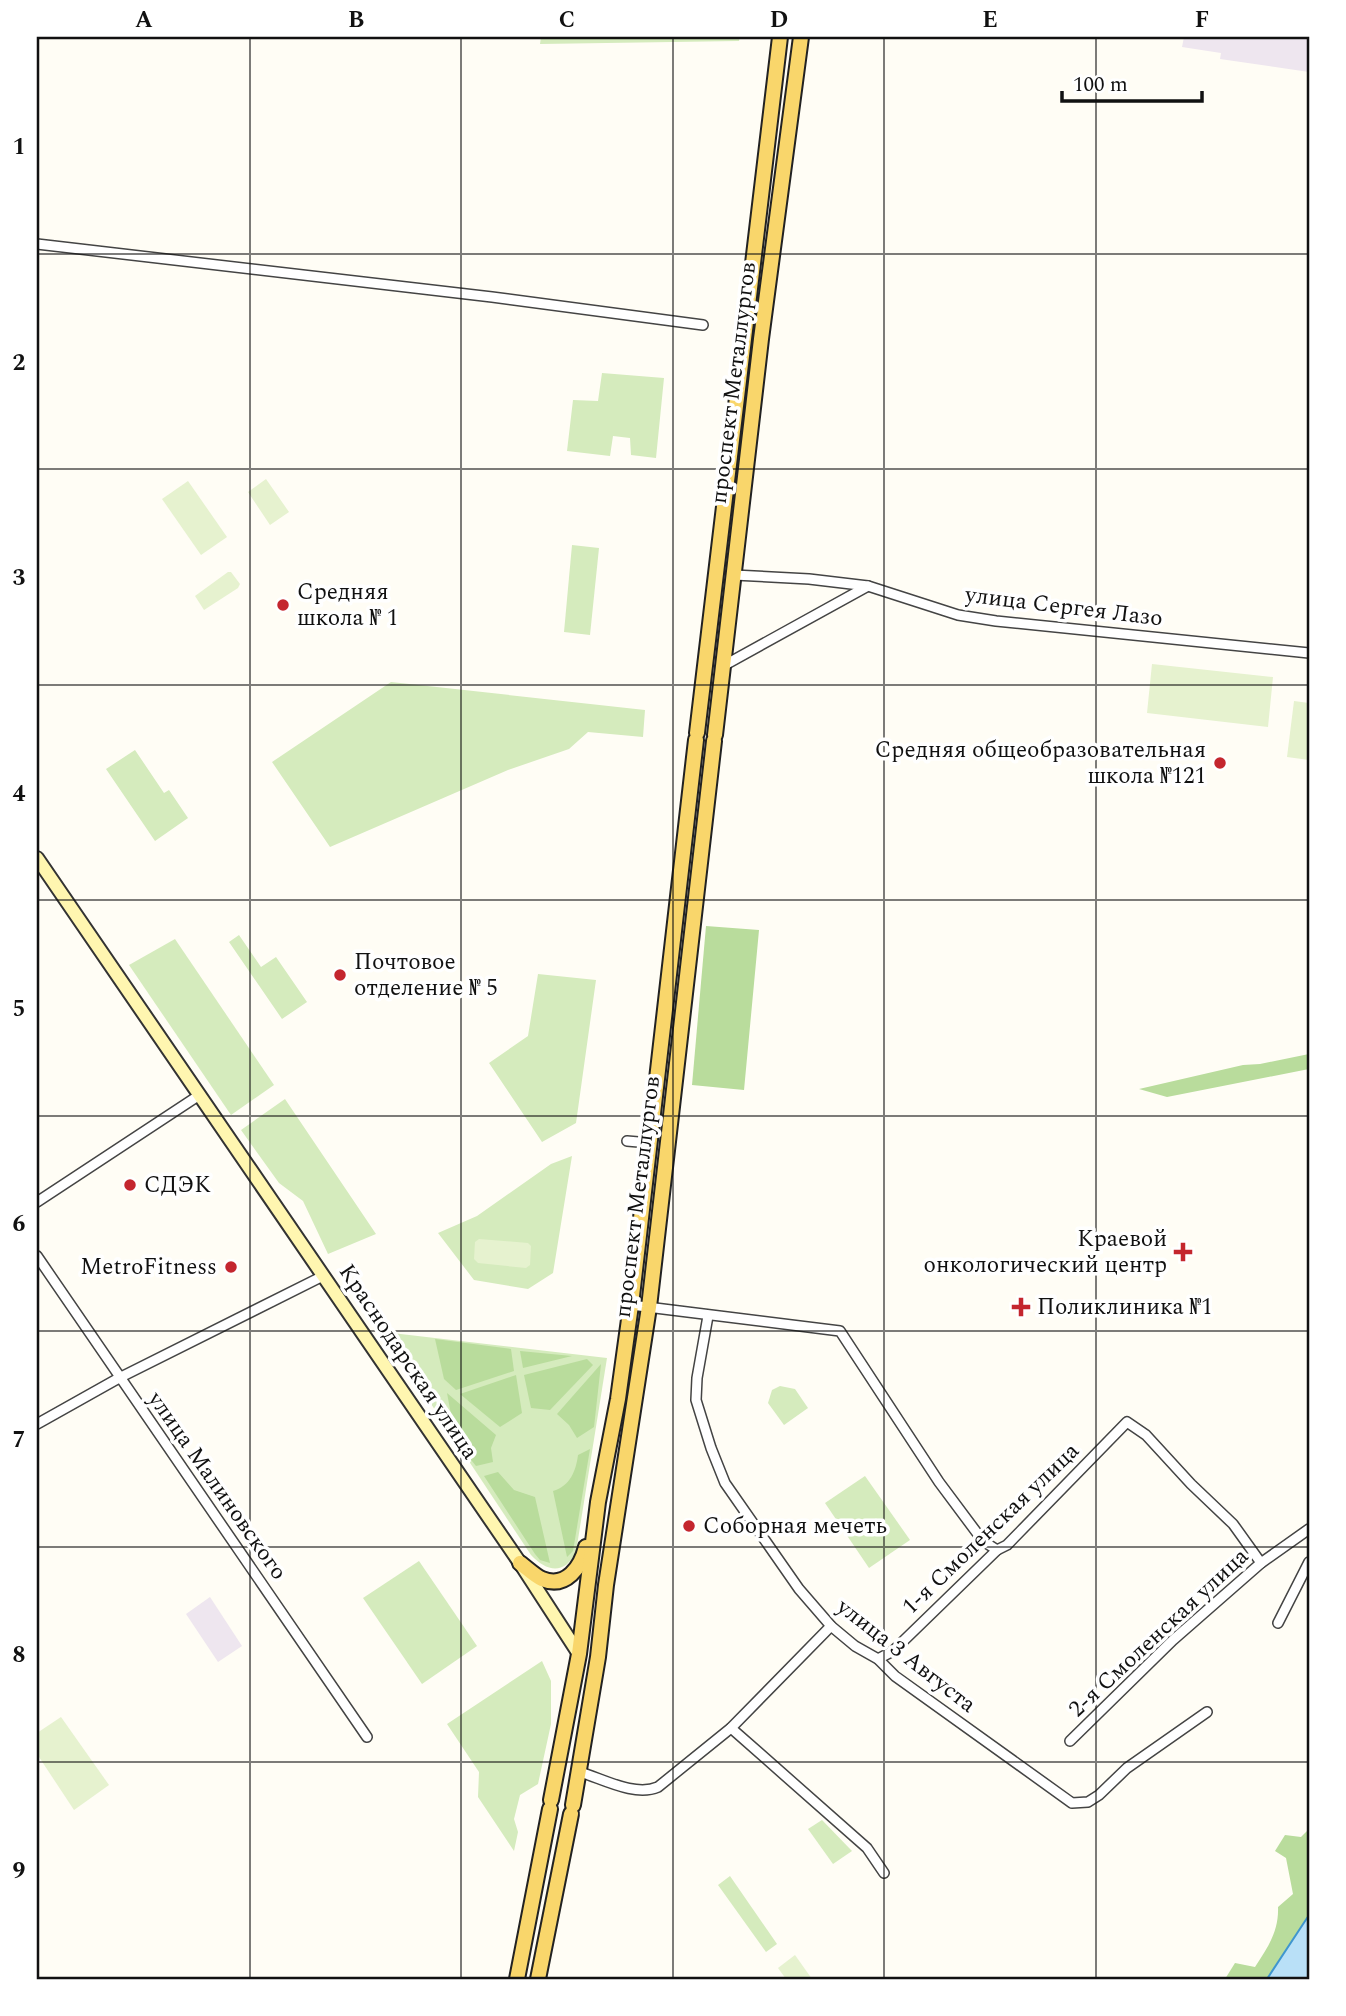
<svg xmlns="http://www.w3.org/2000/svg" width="1346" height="2016" font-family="Spectral,serif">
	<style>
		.industrial { fill: #eee6ef }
		.green { fill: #d5ebbd }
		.forest { fill: #b9dc9c }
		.pitch { fill: #e6f2cf }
		.water { fill: #b9e0f7; stroke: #3f96cf; stroke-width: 2 }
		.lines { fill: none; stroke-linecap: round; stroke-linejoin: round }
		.minor-casing { stroke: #444; stroke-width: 12 }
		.secondary-casing { stroke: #333; stroke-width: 16 }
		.primary-casing { stroke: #222; stroke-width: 18 }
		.minor { stroke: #fff; stroke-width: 9 }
		.secondary { stroke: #fff6b0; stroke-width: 12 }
		.primary { stroke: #f9d66b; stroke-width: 14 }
		.grid { fill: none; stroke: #111; stroke-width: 2; stroke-opacity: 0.55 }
		.poi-dot { fill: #c4262e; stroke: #fff; stroke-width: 2.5 }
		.labels { text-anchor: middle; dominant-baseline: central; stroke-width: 7; stroke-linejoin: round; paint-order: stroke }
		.street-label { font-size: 23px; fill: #111; stroke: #fff }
		.poi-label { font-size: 23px; fill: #111; stroke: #fff; text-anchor: start }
		.neatline { fill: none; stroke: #111; stroke-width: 2.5 }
		.grid-label { font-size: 23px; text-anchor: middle; font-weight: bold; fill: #111 }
	</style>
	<rect width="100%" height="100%" fill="#fffdf5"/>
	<g class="industrial">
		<path d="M 1184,37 L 1309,37 L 1309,72 L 1220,59 L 1221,53 L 1182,47 Z"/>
		<path d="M 210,1597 L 242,1646 L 218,1662 L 186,1614 Z"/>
	</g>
	<g class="green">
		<path d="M 541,37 L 740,37 L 739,41 L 540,44 Z"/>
		<path d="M 602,373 L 664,378 L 656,458 L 631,455 L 630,438 L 613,436 L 610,456 L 567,451 L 573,400 L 598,401 Z"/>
		<path d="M 572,545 L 599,548 L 590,635 L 564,632 Z"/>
		<path d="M 391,682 L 645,710 L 643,737 L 588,732 L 569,749 L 508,770 L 330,847 L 272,762 Z"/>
		<path d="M 135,750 L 164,793 L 169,790 L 188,818 L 155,841 L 106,769 Z"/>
		<path d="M 239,935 L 261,967 L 276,957 L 307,1002 L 282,1019 L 229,942 Z"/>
		<path d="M 175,939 L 274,1085 L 231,1115 L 129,965 Z"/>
		<path d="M 538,974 L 596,980 L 576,1123 L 542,1142 L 489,1063 L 528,1036 Z"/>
		<path d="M 285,1099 L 376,1234 L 328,1254 L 303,1201 L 279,1183 L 241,1130 Z"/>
		<path d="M 572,1156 L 553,1273 L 528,1289 L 474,1280 L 438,1233 L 477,1216 L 551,1164 Z"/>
		<path d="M 392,1333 L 607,1358 L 576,1552 C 564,1576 546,1571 531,1555 L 402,1360 Z"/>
		<path d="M 780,1386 L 795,1389 L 808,1408 L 784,1425 L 768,1403 L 772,1390 Z"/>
		<path d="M 865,1476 L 910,1540 L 869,1568 L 825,1503 Z"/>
		<path d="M 419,1561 L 477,1646 L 422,1684 L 363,1598 Z"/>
		<path d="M 542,1661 L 551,1681 L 551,1724 L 538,1784 L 520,1795 L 514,1819 L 518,1832 L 514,1851 L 478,1797 L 479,1772 L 447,1724 Z"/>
		<path d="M 822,1820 L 852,1851 L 833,1864 L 808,1829 Z"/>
		<path d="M 730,1876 L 777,1944 L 766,1952 L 718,1885 Z"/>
	</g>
	<g class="forest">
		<path d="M 706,926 L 759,930 L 744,1090 L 692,1085 Z"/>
		<path d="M 1309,1054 L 1309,1069 L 1167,1097 L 1139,1089 L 1243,1065 L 1260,1064 Z"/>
		<path d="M 435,1339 L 511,1349 L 514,1371 L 456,1390 L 444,1379 Z"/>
		<path d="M 520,1351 L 572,1356 L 523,1368 Z"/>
		<path d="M 587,1359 L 593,1365 L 550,1410 L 531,1408 L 524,1375 Z"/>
		<path d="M 601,1364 L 594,1427 L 577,1438 L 569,1425 L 557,1414 Z"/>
		<path d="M 516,1375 L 522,1413 L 500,1427 L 460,1394 Z"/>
		<path d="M 447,1393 L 496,1435 L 491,1448 L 493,1462 L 476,1466 L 456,1441 Z"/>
		<path d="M 590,1449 L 573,1551 L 567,1557 L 553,1491 C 570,1486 576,1471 578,1455 Z"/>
		<path d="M 498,1472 L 514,1490 L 535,1497 L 550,1563 L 540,1560 L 535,1554 L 484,1476 Z"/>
		<path d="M 1309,1829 L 1309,1915 L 1267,1979 L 1225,1979 L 1235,1963 L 1255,1967 C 1268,1947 1279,1931 1278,1907 L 1293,1894 L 1286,1858 L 1275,1851 L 1285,1835 L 1301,1837 Z"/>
	</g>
	<g class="pitch">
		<path d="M 266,479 L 289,512 L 270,525 L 248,492 Z"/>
		<path d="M 188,481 L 227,537 L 201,555 L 162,499 Z"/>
		<path d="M 228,572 L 231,572 L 240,584 L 238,588 L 204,610 L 195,596 Z"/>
		<path d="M 1152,664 L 1273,677 L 1268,727 L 1147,713 Z"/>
		<path d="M 1294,701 L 1309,703 L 1309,760 L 1287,757 Z"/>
		<path d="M 479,1239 L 528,1243 L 531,1246 L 530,1265 L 526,1268 L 478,1263 L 474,1259 L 475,1242 Z"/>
		<path d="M 61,1717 L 109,1785 L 74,1810 L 37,1754 L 37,1733 Z"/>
		<path d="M 795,1955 L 812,1979 L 786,1979 L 778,1968 Z"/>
	</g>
	<path class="water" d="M 1309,1915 L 1309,1979 L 1267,1979 Z"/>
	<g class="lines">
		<g class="minor-casing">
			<g id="minor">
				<path d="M 37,244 L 492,297 L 703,325"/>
				<path d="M 734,575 L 809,579 L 868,586 L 958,615 L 996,621 L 1309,653"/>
				<path d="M 723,666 L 868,586"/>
				<path d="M 627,1141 L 650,1143"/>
				<path d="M 37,1202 L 198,1096"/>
				<path d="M 37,1256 L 367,1737"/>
				<path d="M 631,1305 L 840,1331 L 939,1482 L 983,1541 L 997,1550"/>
				<path d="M 708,1316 L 697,1378 L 696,1400 L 711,1448 L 725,1483 L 799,1589 L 831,1626 L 855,1646 L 878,1659 L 895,1676 L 1072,1803 L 1088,1802 L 1099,1795 L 1127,1768 L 1207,1712"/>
				<path d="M 37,1424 L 119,1378 L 323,1276"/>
				<path d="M 1278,1623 L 1309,1562"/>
				<path d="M 878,1659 L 893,1651 L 997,1550 L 1007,1545 L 1127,1422 L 1146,1435 L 1191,1484 L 1233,1524 L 1261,1563"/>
				<path d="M 731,1728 L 867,1848 L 884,1873"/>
				<path d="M 1070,1741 L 1173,1640 L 1261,1563 L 1309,1529"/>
				<path d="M 580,1772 C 603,1779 635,1797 658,1787 L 731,1728 L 831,1626"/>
			</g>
		</g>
		<g class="secondary-casing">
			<path id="secondary" d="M 37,858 L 520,1563 L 579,1654"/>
		</g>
		<g class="primary-casing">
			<g id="primary">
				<path d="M 697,733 L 780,37"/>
				<path d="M 715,735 L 761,339 L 801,37"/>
				<path d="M 520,1563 C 527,1568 535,1576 542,1579 C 566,1589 581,1567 586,1547"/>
				<path d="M 551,1800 L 579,1654 L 598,1502 L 618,1399 L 631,1305 L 696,740"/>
				<path d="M 573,1805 L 598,1657 L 606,1585 L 649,1307 L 714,741"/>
				<path d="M 517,1979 L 550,1809"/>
				<path d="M 538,1979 L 571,1814"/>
			</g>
		</g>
		<use href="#minor" class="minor"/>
		<use href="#secondary" class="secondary"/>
		<use href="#primary" class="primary"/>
	</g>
	<path class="grid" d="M 250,37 L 250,1979M 461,37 L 461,1979M 673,37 L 673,1979M 884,37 L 884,1979M 1096,37 L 1096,1979M 37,254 L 1309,254M 37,469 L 1309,469M 37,685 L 1309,685M 37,900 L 1309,900M 37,1116 L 1309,1116M 37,1331 L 1309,1331M 37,1547 L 1309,1547M 37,1762 L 1309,1762"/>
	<g class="poi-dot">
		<circle cx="283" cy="605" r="7"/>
		<circle cx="1220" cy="763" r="7"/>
		<circle cx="340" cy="975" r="7"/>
		<circle cx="130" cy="1185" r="7"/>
		<path d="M1179.5 1241.5h7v7h7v7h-7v7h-7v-7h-7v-7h7z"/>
		<circle cx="231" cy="1267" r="7"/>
		<path d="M1017.5 1296.5h7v7h7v7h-7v7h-7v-7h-7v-7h7z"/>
		<circle cx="689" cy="1526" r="7"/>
	</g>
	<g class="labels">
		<g class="street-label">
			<text transform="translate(734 383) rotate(-83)">проспект Металлургов</text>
			<text transform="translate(1064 607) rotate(7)">улица Сергея Лазо</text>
			<text transform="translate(638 1197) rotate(-83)">проспект Металлургов</text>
			<text transform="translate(408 1362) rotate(56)">Краснодарская улица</text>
			<text transform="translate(217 1486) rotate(55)">улица Малиновского</text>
			<text transform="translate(991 1529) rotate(-44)">1-я Смоленская улица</text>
			<text transform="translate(1159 1633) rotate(-43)">2-я Смоленская улица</text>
			<text transform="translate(906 1656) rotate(38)">улица 3 Августа</text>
		</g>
		<g class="poi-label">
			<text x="297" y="592">Средняя<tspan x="297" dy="26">школа № 1</tspan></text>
			<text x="1206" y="750" text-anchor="end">Средняя общеобразовательная<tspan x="1206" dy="26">школа №121</tspan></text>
			<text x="354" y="962">Почтовое<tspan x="354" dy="26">отделение № 5</tspan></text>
			<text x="144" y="1185">СДЭК</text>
			<text x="1167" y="1239" text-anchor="end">Краевой<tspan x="1167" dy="26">онкологический центр</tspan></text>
			<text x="217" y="1267" text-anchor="end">MetroFitness</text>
			<text x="1037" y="1307">Поликлиника №1</text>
			<text x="703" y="1526">Соборная мечеть</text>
		</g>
	</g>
	<rect width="1346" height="2016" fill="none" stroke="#ffffff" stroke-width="77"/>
	<path d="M1062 91v10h140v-10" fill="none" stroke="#111111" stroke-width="3.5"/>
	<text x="1073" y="91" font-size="21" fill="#111111" stroke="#ffffff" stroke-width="5" paint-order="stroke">100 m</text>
	<rect x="38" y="38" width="1270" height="1940" class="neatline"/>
	<g class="grid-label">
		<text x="144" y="27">A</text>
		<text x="356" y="27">B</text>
		<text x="567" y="27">C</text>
		<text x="779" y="27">D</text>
		<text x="990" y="27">E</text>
		<text x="1202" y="27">F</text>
		<text x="19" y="154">1</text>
		<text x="19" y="370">2</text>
		<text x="19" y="585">3</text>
		<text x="19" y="801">4</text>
		<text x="19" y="1016">5</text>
		<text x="19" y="1231">6</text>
		<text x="19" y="1447">7</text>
		<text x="19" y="1662">8</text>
		<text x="19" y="1878">9</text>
	</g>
</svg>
